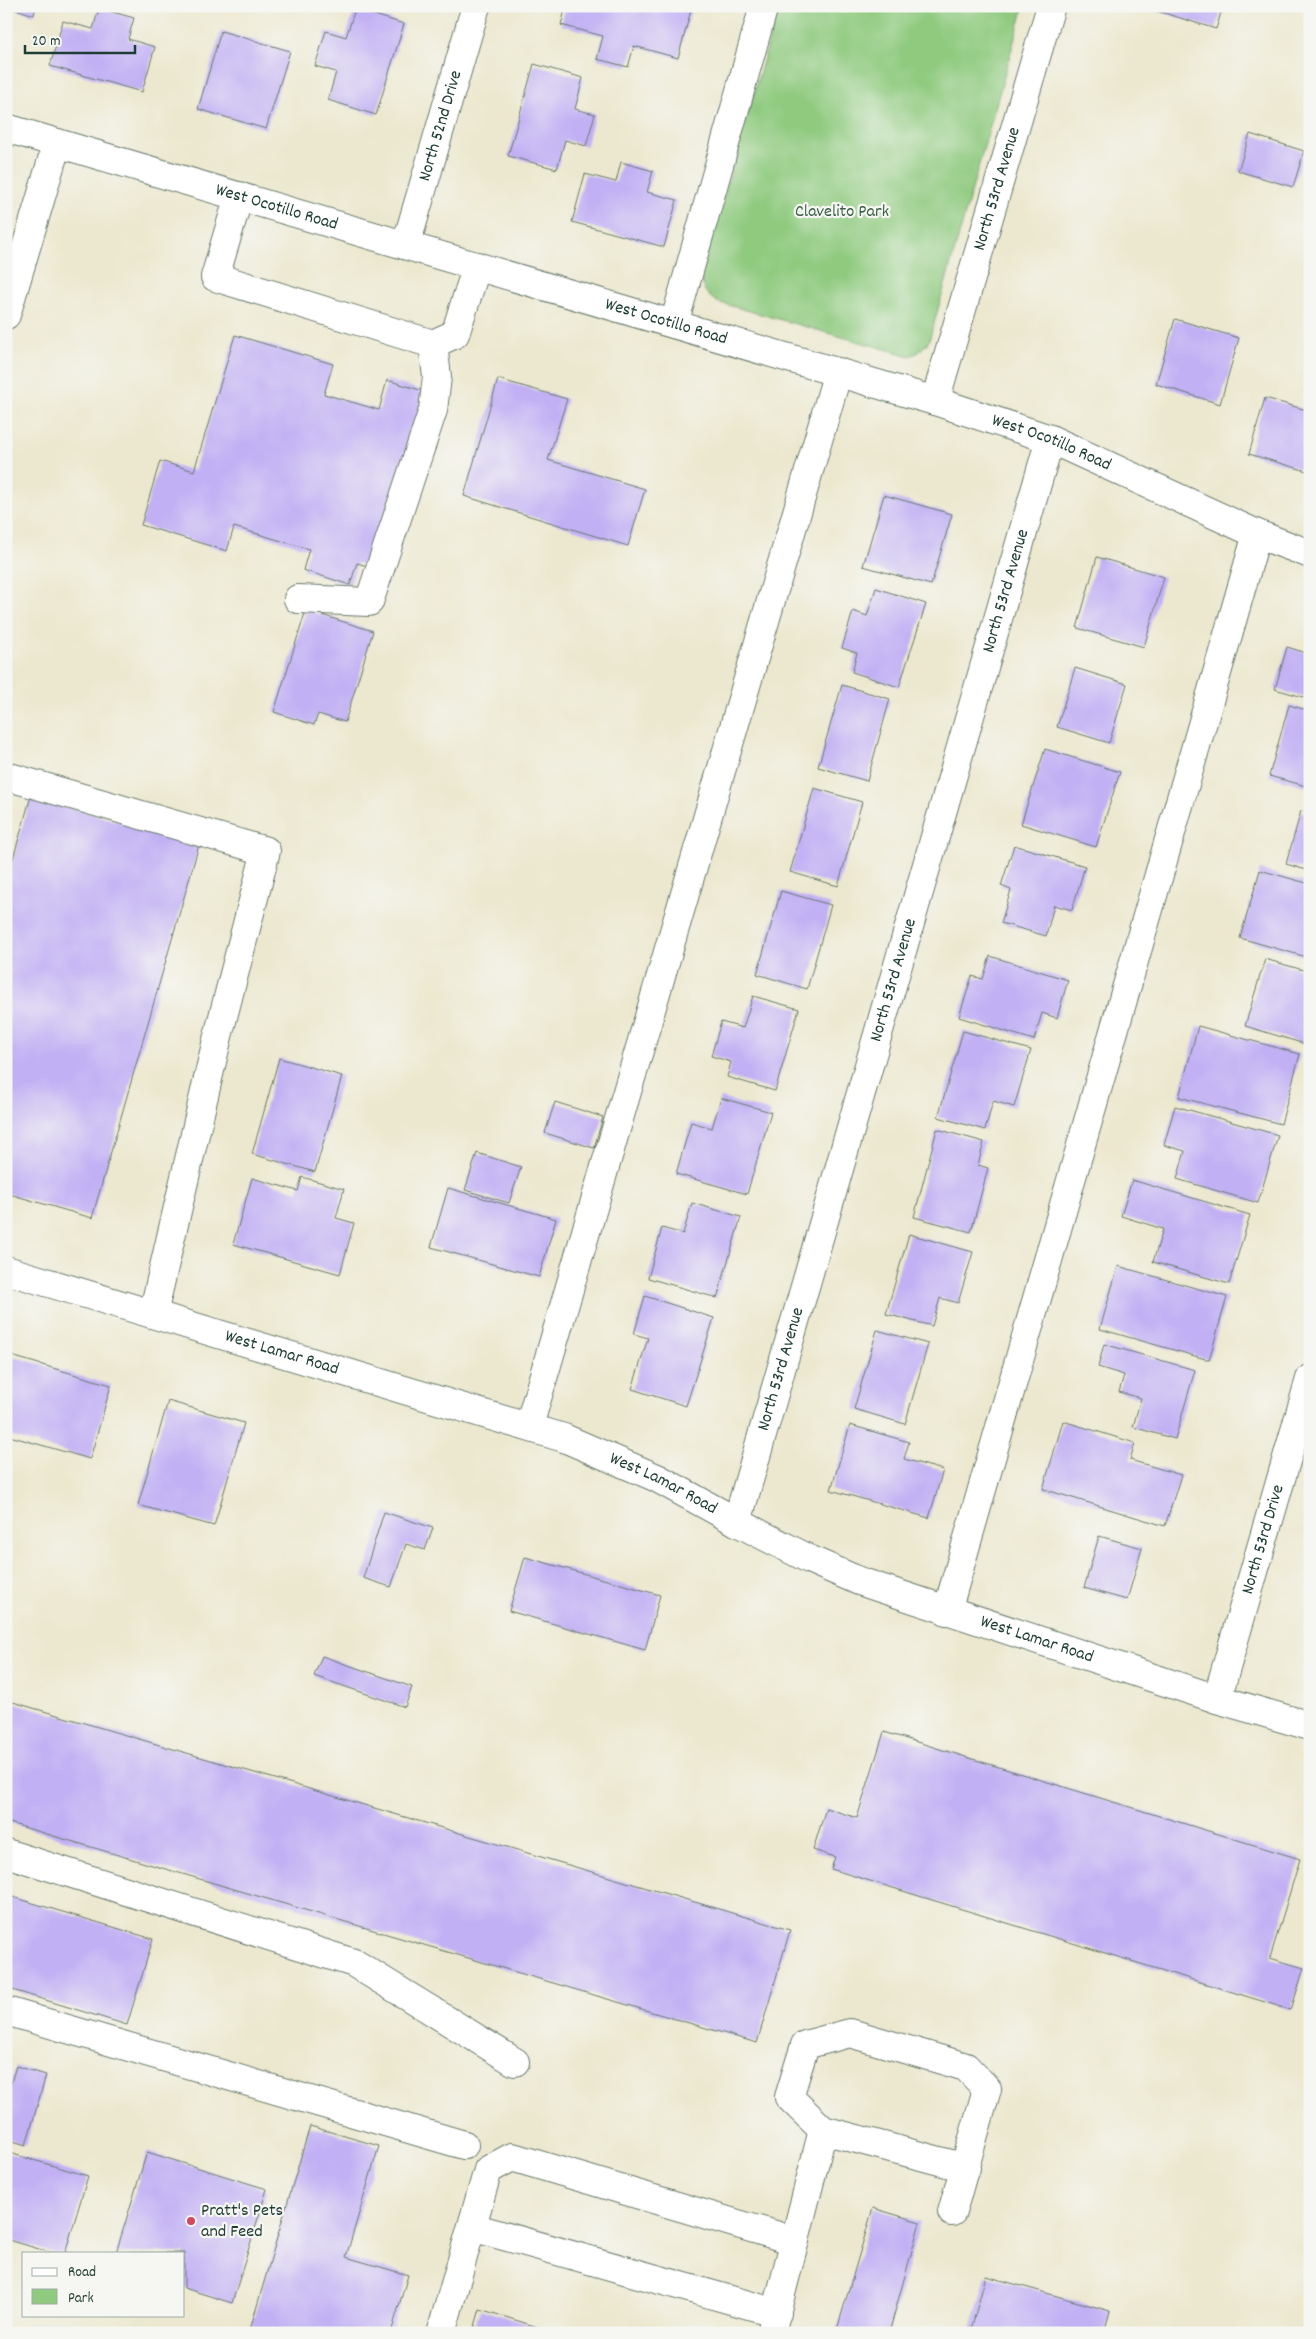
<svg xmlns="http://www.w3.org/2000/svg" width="1316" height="2339" font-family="Dekko,sans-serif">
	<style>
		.green { fill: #8fca7f; stroke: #57845a }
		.building { fill: #c1b0f4 }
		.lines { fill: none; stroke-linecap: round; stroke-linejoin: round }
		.minor-casing { stroke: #67796a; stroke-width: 30 }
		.minor { stroke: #fff; stroke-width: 28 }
		.poi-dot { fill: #d1495b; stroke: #f6f6f2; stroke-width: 2 }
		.labels { text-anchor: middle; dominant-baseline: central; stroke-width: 4.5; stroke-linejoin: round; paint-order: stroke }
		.street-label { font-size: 18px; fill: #1f3d34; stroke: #f6f6f2 }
		.park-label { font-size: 18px; fill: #3b6047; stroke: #f6f6f2 }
		.poi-label { font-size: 18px; fill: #1f3d34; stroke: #f6f6f2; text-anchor: start }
	</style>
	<rect width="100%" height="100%" fill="#f6f6f2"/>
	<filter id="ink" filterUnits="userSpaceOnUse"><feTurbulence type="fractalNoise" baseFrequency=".02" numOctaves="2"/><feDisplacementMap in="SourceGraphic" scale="10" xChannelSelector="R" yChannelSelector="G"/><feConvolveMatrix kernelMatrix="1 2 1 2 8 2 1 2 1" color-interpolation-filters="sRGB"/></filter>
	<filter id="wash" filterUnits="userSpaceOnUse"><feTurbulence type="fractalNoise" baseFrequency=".0096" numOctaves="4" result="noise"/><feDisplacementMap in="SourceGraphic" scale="20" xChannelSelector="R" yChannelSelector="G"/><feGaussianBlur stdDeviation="1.12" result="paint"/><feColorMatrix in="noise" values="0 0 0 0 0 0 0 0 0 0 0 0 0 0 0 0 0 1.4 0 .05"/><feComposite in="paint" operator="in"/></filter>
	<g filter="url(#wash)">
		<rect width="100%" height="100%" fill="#ece8cf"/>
		<path class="green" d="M 779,6 L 1024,6 L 929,341 L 919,352 L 910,356 L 717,302 C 705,294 702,288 701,275 Z"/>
		<g id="blocks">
			<g class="building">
				<path d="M 6,6 L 36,6 L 34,15 Z"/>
				<path d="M 566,6 L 678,6 L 691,10 L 678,58 L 634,46 L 628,67 L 597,59 L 603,36 L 561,25 Z"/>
				<path d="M 1156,6 L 1223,6 L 1216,29 L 1154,10 Z"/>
				<path d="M 99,8 L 134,18 L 128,39 L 155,47 L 142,92 L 50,66 L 63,21 L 93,29 Z"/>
				<path d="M 355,9 L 404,24 L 376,115 L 328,100 L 336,72 L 315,66 L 326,31 L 346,37 Z"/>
				<path d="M 221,31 L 290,51 L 266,129 L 198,109 Z"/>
				<path d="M 534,64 L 583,78 L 575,109 L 595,114 L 586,146 L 565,140 L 557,169 L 508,156 Z"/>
				<path d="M 1250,134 L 1304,151 L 1293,187 L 1238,171 Z"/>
				<path d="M 621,162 L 653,171 L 647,192 L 677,200 L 664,247 L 572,222 L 585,174 L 616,182 Z"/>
				<path d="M 1175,319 L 1239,338 L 1220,404 L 1156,384 Z"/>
				<path d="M 235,335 L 333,364 L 324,394 L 379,410 L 387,380 L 427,392 L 374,568 L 357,563 L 350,585 L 303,570 L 309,549 L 234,527 L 227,551 L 141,525 L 160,461 L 194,471 Z"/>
				<path d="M 498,379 L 567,399 L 548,460 L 645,489 L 628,546 L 464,496 Z"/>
				<path d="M 1265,398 L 1310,411 L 1310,472 L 1249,454 Z"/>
				<path d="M 884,495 L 952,514 L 931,585 L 863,566 Z"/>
				<path d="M 1097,557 L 1164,577 L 1144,647 L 1077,628 Z"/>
				<path d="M 876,588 L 926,604 L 899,687 L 852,672 L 857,653 L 842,648 L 853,611 L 867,616 Z"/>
				<path d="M 306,610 L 373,631 L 345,722 L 318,714 L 314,725 L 274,712 Z"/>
				<path d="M 1287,647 L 1310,654 L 1310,699 L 1275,689 Z"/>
				<path d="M 1075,668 L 1127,684 L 1109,743 L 1057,727 Z"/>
				<path d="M 842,685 L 890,699 L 867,781 L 818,767 Z"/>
				<path d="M 1289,705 L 1310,711 L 1310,787 L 1269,776 Z"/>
				<path d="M 1045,749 L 1120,772 L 1096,847 L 1021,824 Z"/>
				<path d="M 814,788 L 862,802 L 838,886 L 790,872 Z"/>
				<path d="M 31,796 L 199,845 L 92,1218 L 6,1193 L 6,883 Z"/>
				<path d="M 1301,811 L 1310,814 L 1310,871 L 1286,864 Z"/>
				<path d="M 1014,845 L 1085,866 L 1072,910 L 1054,905 L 1046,936 L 1001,923 L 1011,890 L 1001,886 Z"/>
				<path d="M 1260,870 L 1310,884 L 1310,958 L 1240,938 Z"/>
				<path d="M 781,891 L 831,905 L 807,989 L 757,974 Z"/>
				<path d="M 990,956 L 1068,980 L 1057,1018 L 1042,1013 L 1034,1040 L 959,1017 L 972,976 L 983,979 Z"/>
				<path d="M 1265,959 L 1310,972 L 1310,1028 L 1305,1044 L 1245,1026 Z"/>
				<path d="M 753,996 L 799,1009 L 775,1091 L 727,1077 L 731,1062 L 711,1056 L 721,1022 L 743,1028 Z"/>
				<path d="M 1198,1026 L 1300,1054 L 1281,1124 L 1179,1097 Z"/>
				<path d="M 963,1031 L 1031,1050 L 1014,1107 L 993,1101 L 985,1130 L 938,1117 Z"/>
				<path d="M 279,1058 L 342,1076 L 315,1172 L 252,1154 Z"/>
				<path d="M 721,1098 L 771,1112 L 747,1194 L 676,1174 L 691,1122 L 712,1128 Z"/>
				<path d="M 555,1102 L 603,1117 L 594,1148 L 545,1133 Z"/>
				<path d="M 1175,1106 L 1278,1135 L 1258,1203 L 1177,1179 L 1185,1151 L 1164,1145 Z"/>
				<path d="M 937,1129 L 984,1142 L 978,1165 L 988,1168 L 971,1232 L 914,1217 Z"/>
				<path d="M 477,1153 L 521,1167 L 509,1203 L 465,1190 Z"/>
				<path d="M 302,1177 L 344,1189 L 336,1218 L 354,1223 L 340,1274 L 233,1244 L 252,1178 L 298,1191 Z"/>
				<path d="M 1132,1180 L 1250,1215 L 1229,1284 L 1153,1262 L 1163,1229 L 1121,1216 Z"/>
				<path d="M 448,1188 L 556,1219 L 539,1277 L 431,1247 Z"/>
				<path d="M 692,1203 L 741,1217 L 717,1298 L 648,1278 L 662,1228 L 683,1234 Z"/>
				<path d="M 909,1234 L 973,1252 L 958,1303 L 940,1298 L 932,1326 L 886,1314 Z"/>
				<path d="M 1118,1266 L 1227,1297 L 1209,1360 L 1100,1329 Z"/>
				<path d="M 645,1296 L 714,1318 L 686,1406 L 632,1389 L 648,1338 L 634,1334 Z"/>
				<path d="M 877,1330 L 928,1344 L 905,1424 L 854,1409 Z"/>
				<path d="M 1104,1344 L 1195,1370 L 1175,1439 L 1133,1427 L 1141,1398 L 1119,1392 L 1124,1375 L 1098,1367 Z"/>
				<path d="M 8,1355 L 111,1385 L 90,1459 L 6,1435 L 6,1362 Z"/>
				<path d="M 168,1401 L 244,1423 L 214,1526 L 138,1505 Z"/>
				<path d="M 1063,1421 L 1135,1443 L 1130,1460 L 1181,1475 L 1165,1526 L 1043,1489 Z"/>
				<path d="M 850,1425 L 909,1442 L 904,1459 L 943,1470 L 929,1518 L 831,1490 Z"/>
				<path d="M 384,1512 L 433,1528 L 425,1550 L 406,1544 L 391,1587 L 363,1578 Z"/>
				<path d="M 1099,1536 L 1142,1548 L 1127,1600 L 1084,1588 Z"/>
				<path d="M 525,1557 L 660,1595 L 645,1650 L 509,1611 Z"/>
				<path d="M 322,1656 L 412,1687 L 405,1707 L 314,1676 Z"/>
				<path d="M 6,1700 L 790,1930 L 757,2043 L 6,1822 Z"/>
				<path d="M 884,1732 L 1300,1859 L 1270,1958 L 1304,1968 L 1291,2010 L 831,1869 L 835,1857 L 813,1850 L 826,1808 L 857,1818 Z"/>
				<path d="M 6,1895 L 153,1939 L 127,2025 L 6,1988 Z"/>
				<path d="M 16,2066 L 46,2075 L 26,2145 L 6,2139 L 6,2099 Z"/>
				<path d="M 310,2126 L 379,2146 L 346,2257 L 408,2275 L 391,2333 L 249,2333 Z"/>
				<path d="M 6,2152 L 88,2176 L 65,2253 L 52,2253 L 6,2239 Z"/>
				<path d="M 147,2152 L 267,2189 L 232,2303 L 184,2288 L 184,2253 L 116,2253 Z"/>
				<path d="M 873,2208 L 920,2222 L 889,2333 L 836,2333 Z"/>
				<path d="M 986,2276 L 1110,2311 L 1104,2333 L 970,2333 Z"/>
				<path d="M 480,2309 L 544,2329 L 543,2333 L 473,2333 Z"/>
			</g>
		</g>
	</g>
	<g filter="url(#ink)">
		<use href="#blocks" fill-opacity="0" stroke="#67796a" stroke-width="1"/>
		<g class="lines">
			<g class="minor-casing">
				<g id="minor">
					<path id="s1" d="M 6,128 L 935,401 L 1050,439 L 1257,534 L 1310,554"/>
					<path d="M 239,196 L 215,277 L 433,344 L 455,334 L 477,266"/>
					<path id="s2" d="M 406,245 L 476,6"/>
					<path d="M 6,315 L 57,143"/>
					<path d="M 674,324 L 764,6"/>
					<path id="s3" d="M 935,401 L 1051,6"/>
					<path d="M 298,599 L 369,602 L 433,410 L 437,377 L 433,344"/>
					<path d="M 6,776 L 266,851 L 217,1040 L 153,1314"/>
					<path id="s4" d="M 6,1270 L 564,1438 L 657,1478 L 737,1522 L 811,1560 L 859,1581 L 1217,1699 L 1310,1726"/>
					<path d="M 529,1426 L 838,372"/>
					<path id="s5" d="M 737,1522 L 1050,439"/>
					<path d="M 947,1611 L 1257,534"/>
					<path id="s6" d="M 1217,1699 L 1310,1379"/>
					<path d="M 6,1853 L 354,1963 L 515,2062"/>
					<path d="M 6,2011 L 464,2145"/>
					<path d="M 952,2212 L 987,2089 L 966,2067 L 850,2033 L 805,2045 L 789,2097 L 823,2130 L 966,2168"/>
					<path d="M 472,2227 L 777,2313"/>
					<path d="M 441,2333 L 488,2170 L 512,2157 L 795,2241"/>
					<path d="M 771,2333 L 823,2130"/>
				</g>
			</g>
			<use href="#minor" class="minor"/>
		</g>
	</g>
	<circle class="poi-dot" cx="191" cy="2221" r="5"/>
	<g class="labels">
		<g class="street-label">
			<text stroke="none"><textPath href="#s2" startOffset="124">North 52nd Drive</textPath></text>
			<text stroke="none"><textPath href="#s3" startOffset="221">North 53rd Avenue</textPath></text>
			<text stroke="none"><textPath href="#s1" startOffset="282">West Ocotillo Road</textPath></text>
			<text stroke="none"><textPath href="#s1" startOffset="688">West Ocotillo Road</textPath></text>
			<text stroke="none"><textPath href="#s1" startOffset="1092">West Ocotillo Road</textPath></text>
			<text stroke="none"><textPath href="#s5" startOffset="969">North 53rd Avenue</textPath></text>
			<text stroke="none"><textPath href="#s5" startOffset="564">North 53rd Avenue</textPath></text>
			<text stroke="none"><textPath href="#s4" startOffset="288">West Lamar Road</textPath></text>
			<text stroke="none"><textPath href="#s5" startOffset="159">North 53rd Avenue</textPath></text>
			<text stroke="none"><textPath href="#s4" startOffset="692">West Lamar Road</textPath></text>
			<text stroke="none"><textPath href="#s6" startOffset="166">North 53rd Drive</textPath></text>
			<text stroke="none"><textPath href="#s4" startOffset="1098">West Lamar Road</textPath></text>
		</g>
		<g class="park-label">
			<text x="842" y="212">Clavelito Park</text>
		</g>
		<g class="poi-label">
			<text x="201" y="2211">Pratt's Pets<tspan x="201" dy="21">and Feed</tspan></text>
		</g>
	</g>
	<rect width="1316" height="2339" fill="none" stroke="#f6f6f2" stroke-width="25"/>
	<rect x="22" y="2252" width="162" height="65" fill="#f6f6f2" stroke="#a0aca6"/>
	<rect x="32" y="2268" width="25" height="8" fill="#ffffff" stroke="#a0aca6"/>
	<text x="68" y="2276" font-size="15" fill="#1f3d34">Road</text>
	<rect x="32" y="2289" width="25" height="15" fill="#8fca7f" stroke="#a0aca6"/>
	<text x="68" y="2302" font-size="15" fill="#1f3d34">Park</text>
	<path d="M25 45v8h110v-8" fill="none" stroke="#1f3d34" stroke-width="2.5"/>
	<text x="32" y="45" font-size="15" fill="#1f3d34" stroke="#f6f6f2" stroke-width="4" paint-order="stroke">20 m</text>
</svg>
